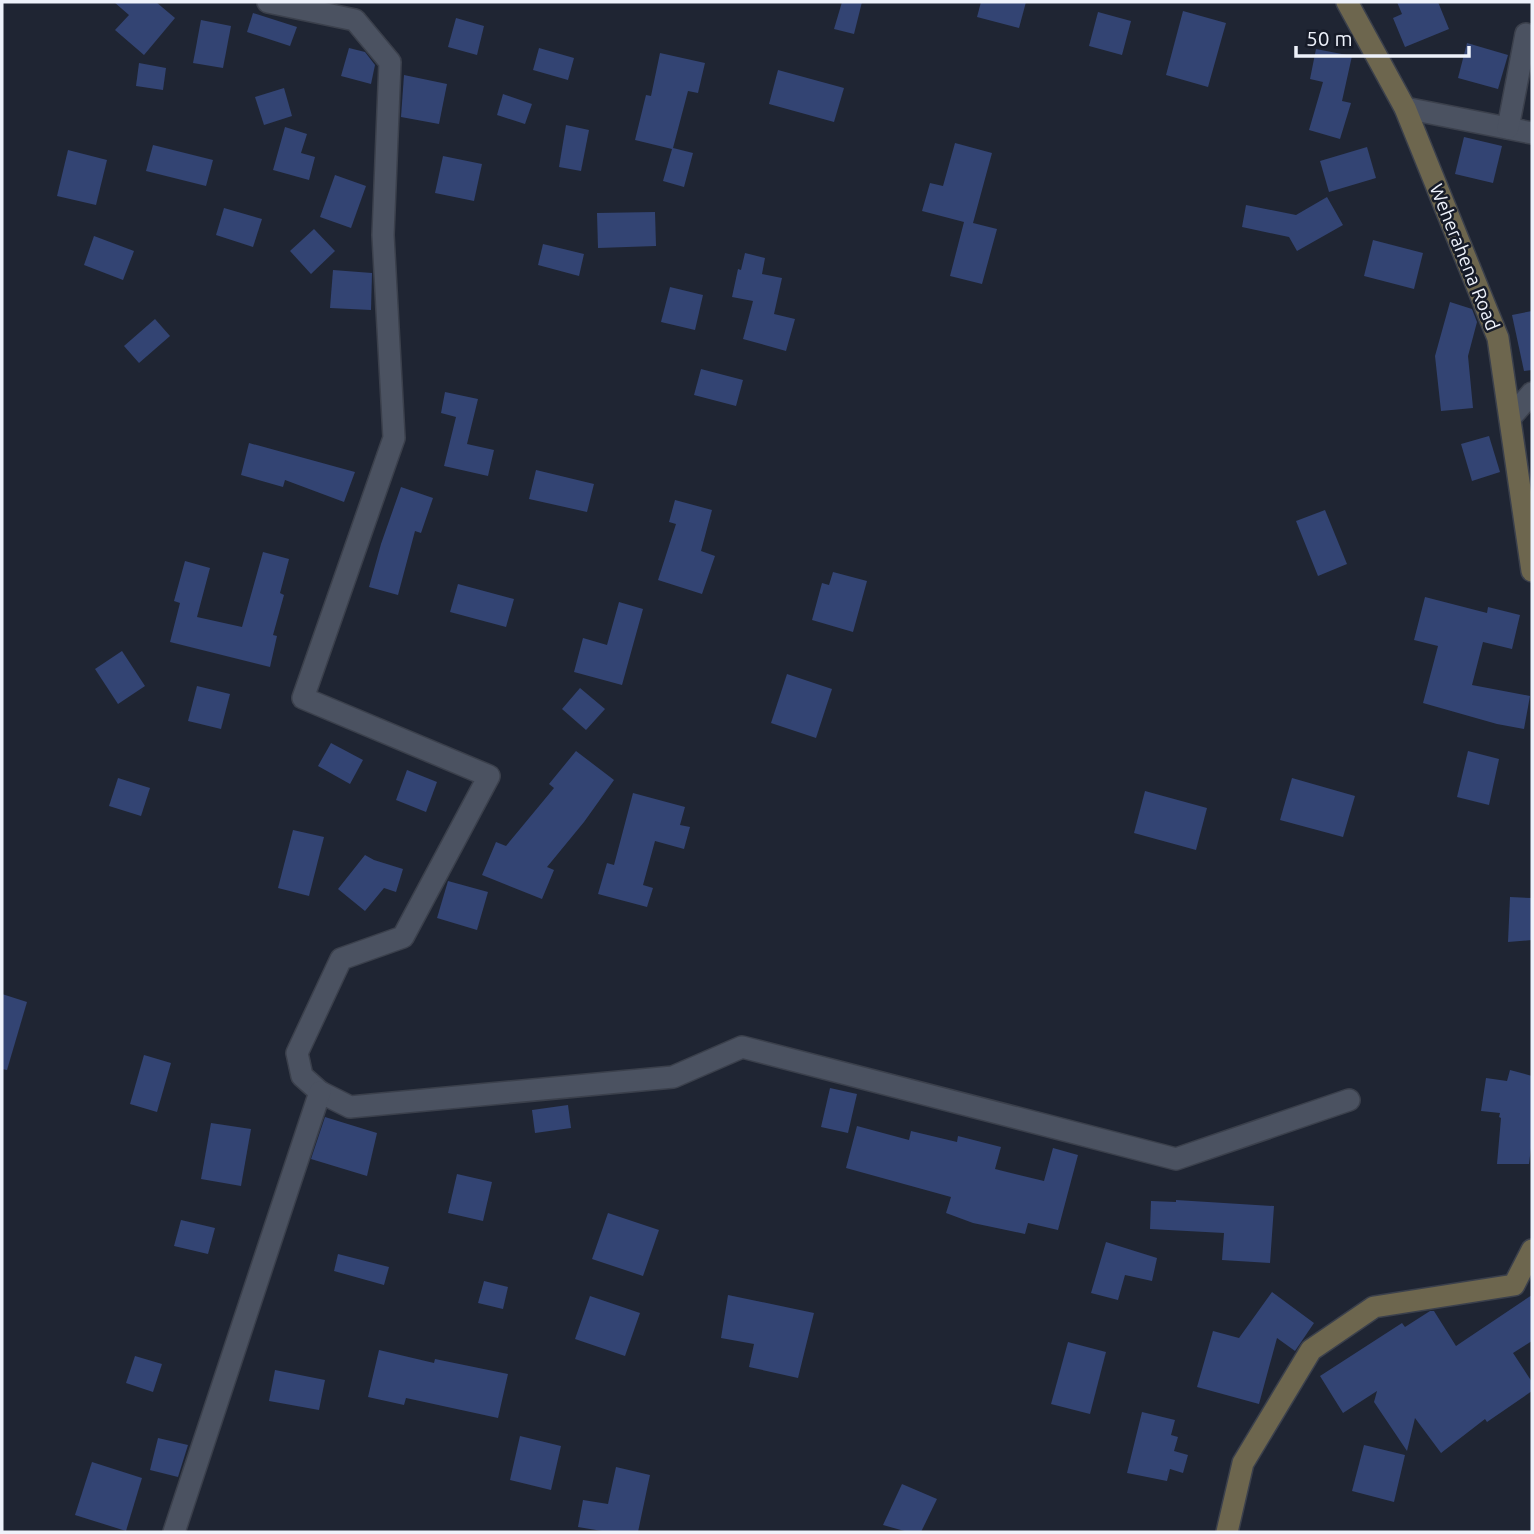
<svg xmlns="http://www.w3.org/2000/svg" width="1534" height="1534" font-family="Ubuntu,sans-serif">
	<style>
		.building { fill: #334473 }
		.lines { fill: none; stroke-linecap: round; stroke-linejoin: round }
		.minor-casing { stroke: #3b404c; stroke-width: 24 }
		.secondary-casing { stroke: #3b404c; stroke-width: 24 }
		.minor { stroke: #4b5261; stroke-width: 21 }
		.secondary { stroke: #6d664e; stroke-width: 21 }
		.labels { text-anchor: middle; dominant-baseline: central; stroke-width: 5; stroke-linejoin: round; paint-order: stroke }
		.street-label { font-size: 19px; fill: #eef2fb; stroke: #161b28 }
	</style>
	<rect width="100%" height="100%" fill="#1f2533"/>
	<g class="building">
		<path d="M 114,2 L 156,2 L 175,18 L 144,55 L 115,30 L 129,15 Z"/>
		<path d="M 842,2 L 862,2 L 854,34 L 834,29 Z"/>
		<path d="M 981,2 L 1026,2 L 1019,28 L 977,17 Z"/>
		<path d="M 1397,2 L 1438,2 L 1449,29 L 1405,47 L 1393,18 L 1402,14 Z"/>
		<path d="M 1183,11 L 1226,23 L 1208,87 L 1166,75 Z"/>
		<path d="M 1098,12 L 1131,21 L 1122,55 L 1089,46 Z"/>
		<path d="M 253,13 L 297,27 L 290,46 L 247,32 Z"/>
		<path d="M 456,18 L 484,26 L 477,55 L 448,47 Z"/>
		<path d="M 201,20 L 231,26 L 223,68 L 193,63 Z"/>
		<path d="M 1467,43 L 1508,55 L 1498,89 L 1458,78 Z"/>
		<path d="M 349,48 L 365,52 L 375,65 L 371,84 L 341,76 Z"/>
		<path d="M 539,48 L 574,58 L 568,80 L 533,70 Z"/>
		<path d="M 1316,49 L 1352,56 L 1342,101 L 1351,103 L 1340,139 L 1309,130 L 1323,82 L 1310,79 Z"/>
		<path d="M 660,53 L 705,63 L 698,93 L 688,91 L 673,148 L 693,153 L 684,187 L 663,181 L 672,149 L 635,140 L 646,95 L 651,96 Z"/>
		<path d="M 139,63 L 166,68 L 163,90 L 136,86 Z"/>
		<path d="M 778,70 L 844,88 L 834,122 L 769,104 Z"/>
		<path d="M 404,75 L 447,84 L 439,124 L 401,117 Z"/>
		<path d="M 284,88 L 292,116 L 264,125 L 255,97 Z"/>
		<path d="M 503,94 L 532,104 L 525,124 L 497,115 Z"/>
		<path d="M 566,125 L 589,130 L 581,171 L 559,167 Z"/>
		<path d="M 285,127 L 307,134 L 301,153 L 315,157 L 309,180 L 273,170 Z"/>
		<path d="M 1464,137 L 1502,146 L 1493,183 L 1455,174 Z"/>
		<path d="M 955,143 L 992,153 L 973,223 L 997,229 L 982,284 L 950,276 L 964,222 L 922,211 L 930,183 L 943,186 Z"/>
		<path d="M 153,145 L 213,160 L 206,186 L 146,171 Z"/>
		<path d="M 1367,147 L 1376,178 L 1329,192 L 1320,161 Z"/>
		<path d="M 68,150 L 107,160 L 96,205 L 57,196 Z"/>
		<path d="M 443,156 L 482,164 L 474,201 L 435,193 Z"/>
		<path d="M 335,175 L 366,186 L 351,228 L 320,217 Z"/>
		<path d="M 1327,197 L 1343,225 L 1297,251 L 1289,237 L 1242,227 L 1246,205 L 1296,215 Z"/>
		<path d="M 224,208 L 262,219 L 253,247 L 216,235 Z"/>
		<path d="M 655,212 L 656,246 L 598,248 L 597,213 Z"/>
		<path d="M 314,229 L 335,251 L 311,274 L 290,251 Z"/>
		<path d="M 94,236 L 134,251 L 123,280 L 84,265 Z"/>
		<path d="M 1373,240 L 1423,253 L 1414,289 L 1364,276 Z"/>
		<path d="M 543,244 L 584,254 L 579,276 L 538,265 Z"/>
		<path d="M 745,253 L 765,258 L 762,274 L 782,278 L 774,314 L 795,319 L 786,351 L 743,339 L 753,301 L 732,297 L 738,269 L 741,270 Z"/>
		<path d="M 333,270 L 372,273 L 371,310 L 330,308 Z"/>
		<path d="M 670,287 L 703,295 L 695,330 L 661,322 Z"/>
		<path d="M 1450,302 L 1472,309 L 1477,322 L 1468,356 L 1473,408 L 1441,411 L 1435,356 Z"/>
		<path d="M 1532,311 L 1532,370 L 1524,371 L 1512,315 Z"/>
		<path d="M 155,319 L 170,336 L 139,363 L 124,346 Z"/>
		<path d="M 701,369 L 743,380 L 736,406 L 694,395 Z"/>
		<path d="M 445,392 L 478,399 L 467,444 L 494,450 L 488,476 L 444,466 L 456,417 L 441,413 Z"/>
		<path d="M 1489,436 L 1500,472 L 1472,481 L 1461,444 Z"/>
		<path d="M 249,443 L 355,472 L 344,502 L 285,480 L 283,487 L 241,475 Z"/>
		<path d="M 536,470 L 594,484 L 587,512 L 529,499 Z"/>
		<path d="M 401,487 L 433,498 L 421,533 L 415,531 L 398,595 L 369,587 L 381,544 Z"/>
		<path d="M 675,500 L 712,510 L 701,551 L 715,556 L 702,594 L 658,580 L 676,524 L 669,522 Z"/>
		<path d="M 1325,510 L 1347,564 L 1318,576 L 1296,521 Z"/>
		<path d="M 263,552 L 289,559 L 280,593 L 284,595 L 273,635 L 277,636 L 270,667 L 170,642 L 180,603 L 174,601 L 185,561 L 210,568 L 197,617 L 242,627 Z"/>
		<path d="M 833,572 L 867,581 L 853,632 L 812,620 L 822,583 L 829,585 Z"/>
		<path d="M 458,584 L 514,599 L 506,627 L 450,612 Z"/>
		<path d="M 1425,597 L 1487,613 L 1488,607 L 1520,615 L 1512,649 L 1483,642 L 1472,685 L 1530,696 L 1524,729 L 1497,724 L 1423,703 L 1438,646 L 1414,640 Z"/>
		<path d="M 619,602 L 643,609 L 622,685 L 574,672 L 583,638 L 607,645 Z"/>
		<path d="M 122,651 L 145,686 L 118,704 L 95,669 Z"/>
		<path d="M 787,674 L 832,689 L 816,738 L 771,723 Z"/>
		<path d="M 197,686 L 230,694 L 221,729 L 188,721 Z"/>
		<path d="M 580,688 L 605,709 L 586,730 L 562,709 Z"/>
		<path d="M 331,743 L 363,760 L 350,784 L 318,766 Z"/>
		<path d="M 576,751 L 614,780 L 584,822 L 547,867 L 554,870 L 542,899 L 482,875 L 496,842 L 506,846 L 554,788 L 549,784 Z"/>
		<path d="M 1468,751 L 1499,759 L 1489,805 L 1457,797 Z"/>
		<path d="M 407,770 L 437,782 L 426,812 L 396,800 Z"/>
		<path d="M 118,778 L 150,788 L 141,816 L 109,806 Z"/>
		<path d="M 1292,778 L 1355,796 L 1343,837 L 1280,820 Z"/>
		<path d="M 1145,791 L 1207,808 L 1196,850 L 1134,833 Z"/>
		<path d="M 633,793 L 685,807 L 680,825 L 690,827 L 684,849 L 655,841 L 643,885 L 653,888 L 647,907 L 598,894 L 607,863 L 614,865 Z"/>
		<path d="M 293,830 L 324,837 L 309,896 L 278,888 Z"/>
		<path d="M 365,855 L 374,860 L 403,869 L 396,892 L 384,888 L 365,911 L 338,889 Z"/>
		<path d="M 448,881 L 488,892 L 477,930 L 437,918 Z"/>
		<path d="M 1510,897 L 1532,898 L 1532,940 L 1508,942 Z"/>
		<path d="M 2,994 L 27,1002 L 7,1070 L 2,1069 Z"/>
		<path d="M 144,1055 L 171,1063 L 157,1112 L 130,1104 Z"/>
		<path d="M 1510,1070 L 1532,1076 L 1532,1140 L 1529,1164 L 1497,1164 L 1501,1118 L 1499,1117 L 1500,1113 L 1481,1111 L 1486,1078 L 1507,1081 Z"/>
		<path d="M 830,1088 L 857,1094 L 848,1133 L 821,1127 Z"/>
		<path d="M 568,1105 L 571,1128 L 535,1133 L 532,1110 Z"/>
		<path d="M 325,1117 L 377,1133 L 367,1176 L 311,1159 Z"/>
		<path d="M 211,1123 L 251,1129 L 241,1186 L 201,1179 Z"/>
		<path d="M 857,1126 L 909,1140 L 911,1131 L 957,1142 L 958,1136 L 1001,1147 L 995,1169 L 1044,1181 L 1053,1148 L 1078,1155 L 1058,1230 L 1028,1223 L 1025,1234 L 973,1223 L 946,1213 L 951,1197 L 846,1168 Z"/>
		<path d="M 457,1174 L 492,1182 L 483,1221 L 448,1213 Z"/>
		<path d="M 1176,1200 L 1274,1206 L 1270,1263 L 1222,1260 L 1224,1233 L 1150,1229 L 1151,1201 L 1176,1202 Z"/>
		<path d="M 608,1213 L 659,1230 L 643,1276 L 592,1259 Z"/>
		<path d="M 181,1220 L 215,1228 L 208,1254 L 174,1246 Z"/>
		<path d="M 1106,1242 L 1157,1258 L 1152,1281 L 1125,1275 L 1118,1300 L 1091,1293 Z"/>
		<path d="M 338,1254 L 389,1267 L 384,1285 L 334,1271 Z"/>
		<path d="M 484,1281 L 508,1287 L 503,1309 L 478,1303 Z"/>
		<path d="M 1272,1292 L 1314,1323 L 1295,1351 L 1277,1338 L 1259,1404 L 1197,1387 L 1213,1331 L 1239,1338 Z"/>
		<path d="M 728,1295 L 814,1313 L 798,1378 L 749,1367 L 754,1344 L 721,1338 Z"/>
		<path d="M 1532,1295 L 1532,1341 L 1513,1353 L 1532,1382 L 1532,1391 L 1487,1422 L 1485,1419 L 1441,1453 L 1415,1418 L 1407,1451 L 1374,1402 L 1377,1391 L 1343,1413 L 1320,1376 L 1402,1323 L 1405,1327 L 1430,1311 L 1434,1311 L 1456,1346 Z"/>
		<path d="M 590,1296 L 640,1313 L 625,1356 L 575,1339 Z"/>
		<path d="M 1068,1342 L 1106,1352 L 1090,1414 L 1051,1404 Z"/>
		<path d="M 379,1350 L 434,1363 L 435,1359 L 508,1374 L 498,1418 L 406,1398 L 404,1405 L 368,1397 Z"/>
		<path d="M 135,1356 L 162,1364 L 153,1392 L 126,1383 Z"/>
		<path d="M 275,1370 L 325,1380 L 319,1410 L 269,1401 Z"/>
		<path d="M 1142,1412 L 1175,1420 L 1171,1435 L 1178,1437 L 1174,1451 L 1188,1455 L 1183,1473 L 1170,1469 L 1167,1481 L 1127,1473 Z"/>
		<path d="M 520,1436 L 561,1446 L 551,1490 L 510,1480 Z"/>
		<path d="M 158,1438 L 188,1445 L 178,1477 L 150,1470 Z"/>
		<path d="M 1364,1445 L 1405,1455 L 1394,1502 L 1352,1491 Z"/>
		<path d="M 92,1462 L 142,1478 L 126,1531 L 75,1515 Z"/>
		<path d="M 616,1467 L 650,1475 L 638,1532 L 608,1532 L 578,1527 L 583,1500 L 608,1504 Z"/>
		<path d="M 902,1484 L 937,1499 L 921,1532 L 908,1532 L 883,1525 Z"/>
	</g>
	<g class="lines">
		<g class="minor-casing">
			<g id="minor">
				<path d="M 268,2 L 355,20 L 390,62 L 383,235 L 394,438 L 303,698 L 489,776 L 403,937 L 341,959 L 297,1053 L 302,1076 L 320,1092 L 350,1107 L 673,1077 L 742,1047 L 1176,1159 L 1349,1100"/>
				<path d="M 1405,108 L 1532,133"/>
				<path d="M 1508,128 L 1526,34"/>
				<path d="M 1510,418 L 1532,393"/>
				<path d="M 174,1532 L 320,1092"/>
			</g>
		</g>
		<g class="secondary-casing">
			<g id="secondary">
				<path d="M 1347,2 L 1405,108 L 1498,338 L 1532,571"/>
				<path d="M 1227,1532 L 1243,1463 L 1311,1350 L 1374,1307 L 1514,1285 L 1532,1250"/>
			</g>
		</g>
		<use href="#minor" class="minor"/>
		<use href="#secondary" class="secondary"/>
	</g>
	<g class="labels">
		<g class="street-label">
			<text transform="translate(1465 257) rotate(68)">Weherahena Road</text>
		</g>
	</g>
	<rect width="1534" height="1534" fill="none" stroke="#eef2fb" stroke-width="7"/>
	<path d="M1296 46v10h173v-10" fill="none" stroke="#eef2fb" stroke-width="3.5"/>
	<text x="1306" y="46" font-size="21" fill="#eef2fb" stroke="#161b28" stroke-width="5" paint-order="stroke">50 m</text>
</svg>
